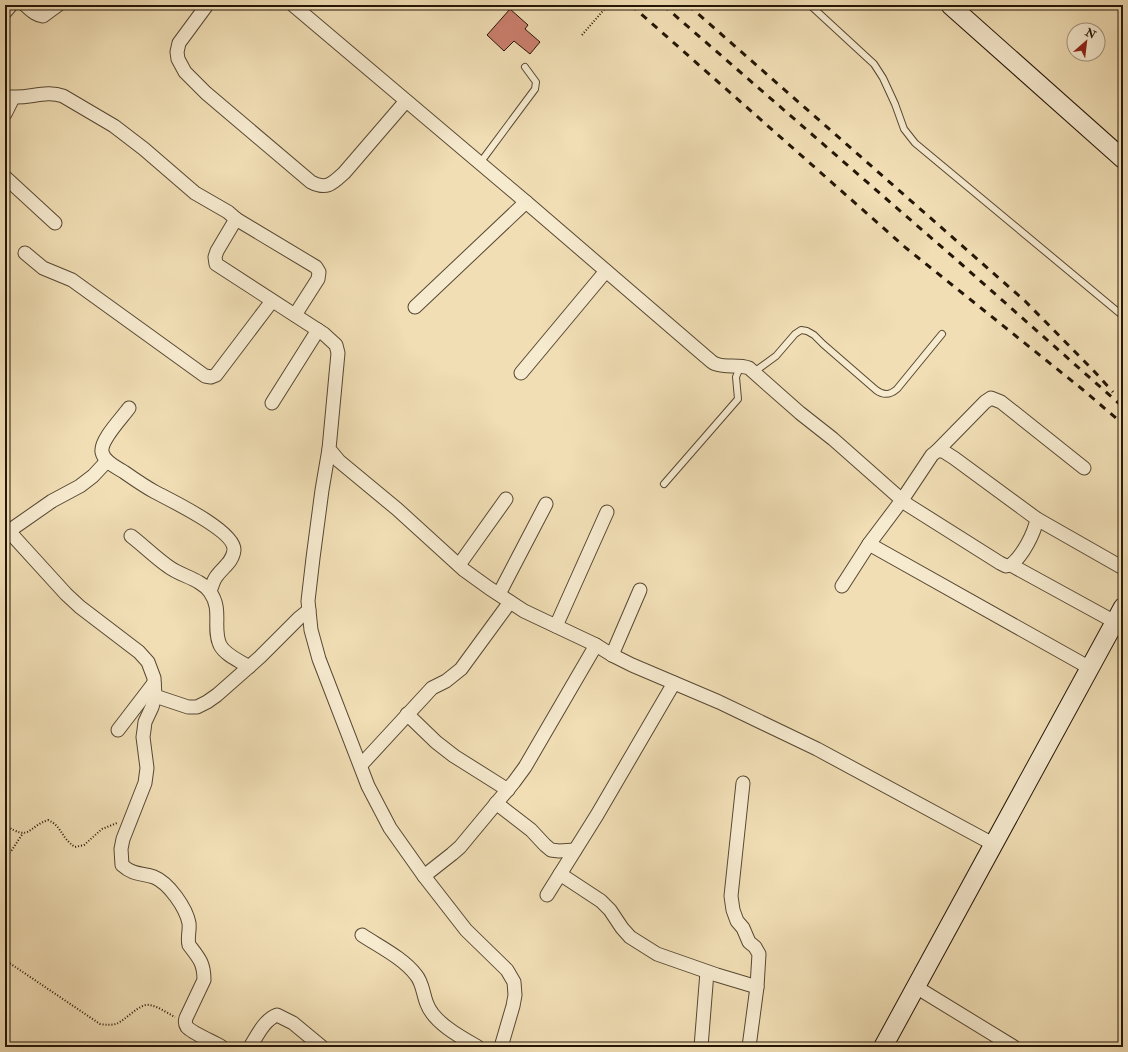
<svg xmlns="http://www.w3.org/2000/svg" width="1128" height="1052" font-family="'IM FELL Double Pica',serif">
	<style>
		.building { fill: #cc806f; stroke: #241607 }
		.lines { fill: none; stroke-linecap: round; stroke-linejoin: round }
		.lane-casing { stroke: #574832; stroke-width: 8 }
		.street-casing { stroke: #574832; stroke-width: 15 }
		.secondary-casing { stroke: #241607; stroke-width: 20 }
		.path { stroke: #241607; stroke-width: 2; stroke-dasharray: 1 2; stroke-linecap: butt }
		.lane { stroke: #f6eacf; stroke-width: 6 }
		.street { stroke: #f6eacf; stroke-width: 13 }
		.secondary { stroke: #f6eacf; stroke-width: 18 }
		.rail { stroke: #241607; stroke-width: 3; stroke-dasharray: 7 7; stroke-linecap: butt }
	</style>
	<rect width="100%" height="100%" fill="#f1deb5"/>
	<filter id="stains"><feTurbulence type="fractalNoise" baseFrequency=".005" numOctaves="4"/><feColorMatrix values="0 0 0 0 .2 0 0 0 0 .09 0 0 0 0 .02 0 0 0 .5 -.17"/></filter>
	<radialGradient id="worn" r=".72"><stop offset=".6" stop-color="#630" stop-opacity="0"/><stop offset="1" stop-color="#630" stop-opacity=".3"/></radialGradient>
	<path class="building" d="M 510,9 L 528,25 L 525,29 L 540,42 L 530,54 L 514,41 L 504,51 L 487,35 Z"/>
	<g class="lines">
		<g class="lane-casing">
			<g id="lane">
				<path d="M 810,5 L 874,64 L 883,78 L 895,104 L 904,129 L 915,143 L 1123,316"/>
				<path d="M 480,163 L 535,89 L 536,82 L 525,67"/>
				<path d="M 754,372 L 776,356 L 795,334 L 801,330 L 807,331 L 814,335 L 823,344 L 876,390 C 884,396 890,395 897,389 L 942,334"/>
				<path d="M 664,484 L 738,399 L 736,377 L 741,365"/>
			</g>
		</g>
		<g class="street-casing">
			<g id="street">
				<path d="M 25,5 C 31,10 35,15 43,16 L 58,5"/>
				<path d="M 207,5 L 179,43 L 177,52 L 178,59 L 185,72 L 206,93 L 311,182 C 327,190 332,184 344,173 L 406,101"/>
				<path d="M 293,5 L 526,202 L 705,356 C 709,359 712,363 716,364 C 727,368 738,364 749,368 L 800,413 L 833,439 L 902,500 L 869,544 L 842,586"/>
				<path d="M 5,12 L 11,5"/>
				<path d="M 5,96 C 25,101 44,89 63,96 L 114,126 L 144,149 L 195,193 L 228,212 L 236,219 L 217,251 L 215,257 L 216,264 L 324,334 L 336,345 L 338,353 L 329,449 L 339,461 L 397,509 L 464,570 L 489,588 L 524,611 L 596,645 L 612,655 L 632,665 L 719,702 L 817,749 L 993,844"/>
				<path d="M 5,114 L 13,98"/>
				<path d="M 5,177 L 55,223"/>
				<path d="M 236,219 L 316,267 L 319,272 L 318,279 L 295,315"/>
				<path d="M 25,253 L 43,268 L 72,280 L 205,376 L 211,377 L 216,375 L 272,301"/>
				<path d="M 415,307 L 526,202"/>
				<path d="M 521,373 L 606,271"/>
				<path d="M 272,403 L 318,330"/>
				<path d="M 129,408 C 122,418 100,440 102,452 C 104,462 116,467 124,472 C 134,479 144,486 155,492 C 170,500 235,531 234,550 C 233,562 222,568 216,577 C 213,581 212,587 210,591"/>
				<path d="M 329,449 L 322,490 L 313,558 L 308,601 L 311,630 L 319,659 L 368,786 L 390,828 L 424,876 L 466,930 L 507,970 L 514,982 L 515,995 L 513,1006 L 501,1047"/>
				<path d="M 937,451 L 943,451 L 954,458 L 1037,519 C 1034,534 1023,555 1011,565 L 1006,566 L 1000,563 L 908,505 L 902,500 L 932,455 Z"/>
				<path d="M 937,451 L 985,402 L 991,398 L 1001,402 L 1084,468"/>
				<path d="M 1037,519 L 1123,568"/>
				<path d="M 5,527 L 66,594 L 80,607 L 139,652 L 148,662 L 154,678 L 155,696 L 152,707 L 145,722 L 144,730 L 143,737 L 147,768 L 145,783 L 123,839 L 121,849 L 122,865 C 133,875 141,873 154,877 C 169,883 186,908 189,923 C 190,931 187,938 189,945 C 199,958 204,963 204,980 L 186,1018 C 185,1021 185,1024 187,1027 C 192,1033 214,1042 222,1047"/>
				<path d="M 9,531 L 52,501 L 80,486 L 93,476 L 107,461"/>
				<path d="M 131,536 C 144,546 156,558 169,567 C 181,576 201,579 210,592 C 223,610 212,628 220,645 C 225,655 240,661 249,667"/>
				<path d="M 869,544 L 1090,668"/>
				<path d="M 459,565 L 506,499"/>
				<path d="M 1011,565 L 1115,622"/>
				<path d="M 499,594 L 546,504"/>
				<path d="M 556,626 L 607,512"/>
				<path d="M 612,655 L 640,590"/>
				<path d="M 155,696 L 188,707 L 197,707 L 207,702 L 217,695 L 260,657 L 299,618 L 309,610"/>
				<path d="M 407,714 L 436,742 L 454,756 L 508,790"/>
				<path d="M 118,730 L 154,683"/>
				<path d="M 361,765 L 432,688 L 446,681 L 461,669 L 510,602"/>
				<path d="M 743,783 L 731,896 L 733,910 L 737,921 L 743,928 L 749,942 L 755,947 L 759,954 L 757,987 L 749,1047"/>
				<path d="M 496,803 L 531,830 L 545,845 L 551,850 L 559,851 L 575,850"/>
				<path d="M 560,874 L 601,901 L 610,910 L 622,928 L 630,937 L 657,954 L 717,975 L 757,987"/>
				<path d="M 424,876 L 452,854 L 460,847 L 514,782 L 525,767 L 596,645"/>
				<path d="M 547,895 L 597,815 L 674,683"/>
				<path d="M 362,935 C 380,947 403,958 416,975 C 423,983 423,995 427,1004 C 434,1023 462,1038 478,1047"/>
				<path d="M 916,987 L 1014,1047"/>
				<path d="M 250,1047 C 257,1036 264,1020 277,1015 L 293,1023 L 322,1047"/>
				<path d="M 701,1047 L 707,972"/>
			</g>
		</g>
		<g class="secondary-casing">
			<g id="secondary">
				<path d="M 950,5 L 1123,159"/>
				<path d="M 883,1047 L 1123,607"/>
			</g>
		</g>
		<g class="path">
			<path d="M 582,35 L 608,5"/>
			<path d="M 5,825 C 31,842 27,827 48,820 C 62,826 61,838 75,847 L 84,845 L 102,829 L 117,823"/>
			<path d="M 5,857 L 12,850 L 23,833"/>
			<path d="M 5,960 L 100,1024 C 106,1025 111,1025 116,1024 C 126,1020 140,1003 149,1005 C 158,1006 167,1013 175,1017"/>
		</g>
		<use href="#lane" class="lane"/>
		<use href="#street" class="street"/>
		<use href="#secondary" class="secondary"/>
		<g class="rail">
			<path d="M 631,5 L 906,248 L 1082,389 L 1123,424"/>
			<path d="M 663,5 L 959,262 L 1123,407"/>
			<path d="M 688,5 L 1025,301 L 1093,370 L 1113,392"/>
		</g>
	</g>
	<rect width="1128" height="1052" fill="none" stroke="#f1deb5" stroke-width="20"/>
	<rect x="6" y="6" width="1116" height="1040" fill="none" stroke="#241607" stroke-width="2"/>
	<rect x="10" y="10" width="1108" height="1032" fill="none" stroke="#241607"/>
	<g transform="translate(1086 42) rotate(28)"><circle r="19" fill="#f6eacf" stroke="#a2957f"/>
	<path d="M0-3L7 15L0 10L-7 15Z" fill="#8f2418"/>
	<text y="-6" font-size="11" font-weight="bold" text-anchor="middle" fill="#241607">N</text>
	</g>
	<rect width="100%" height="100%" filter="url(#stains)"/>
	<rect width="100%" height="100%" fill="url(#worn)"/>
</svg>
